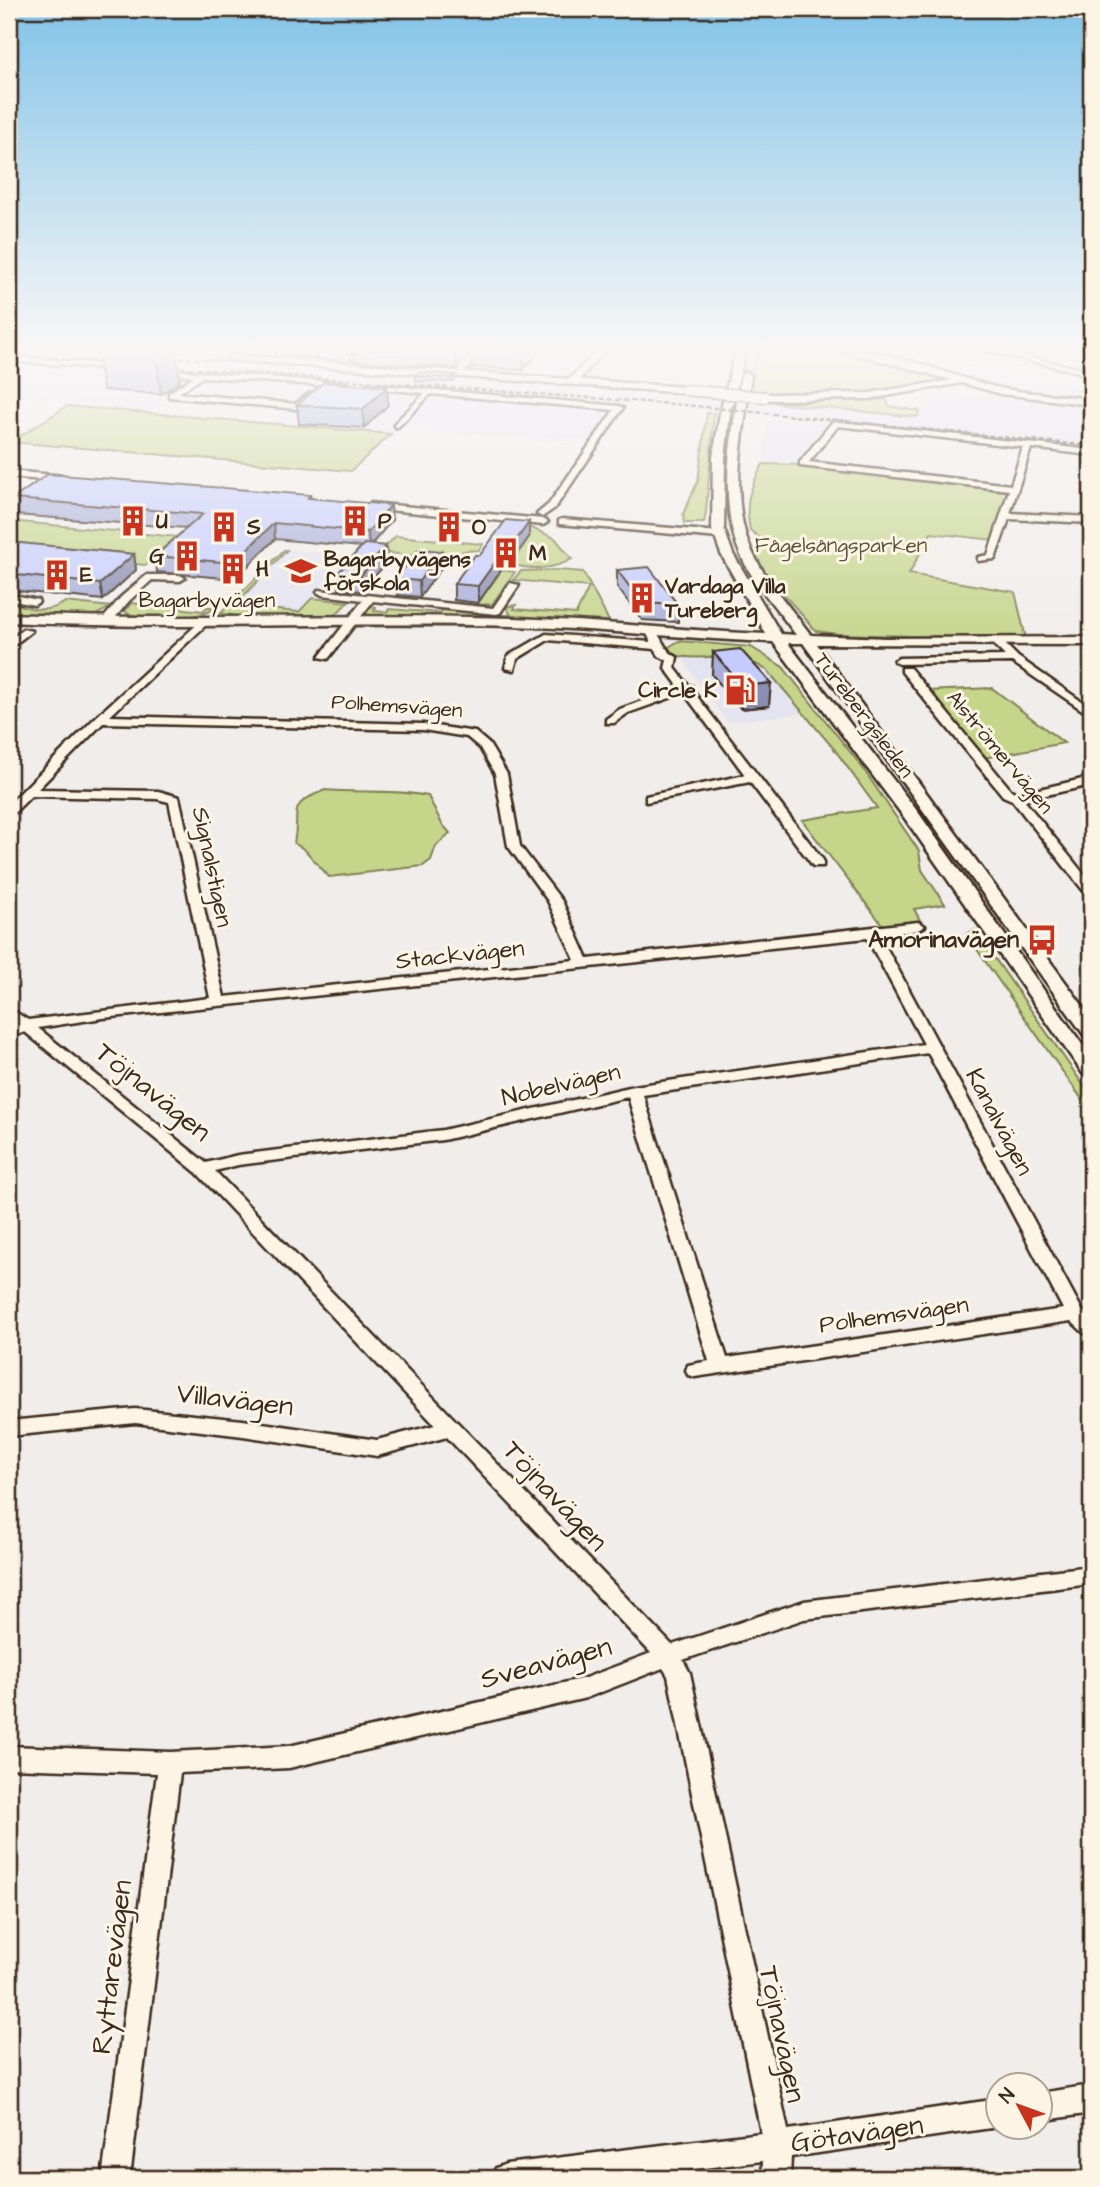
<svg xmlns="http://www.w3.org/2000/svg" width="1100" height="2187" font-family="'Architects Daughter',sans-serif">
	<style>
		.built { fill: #e4e3f0 }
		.green { fill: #c5d58a; stroke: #808054; stroke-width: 2 }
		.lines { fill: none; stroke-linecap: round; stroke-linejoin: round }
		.street-casing { stroke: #3b2a1e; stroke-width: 5 }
		.secondary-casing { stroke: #3b2a1e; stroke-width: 5 }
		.street { fill: #fcf5e5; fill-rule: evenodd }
		.secondary { fill: #fcf5e5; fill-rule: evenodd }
		.rail { stroke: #3b2a1e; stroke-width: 2.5; stroke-dasharray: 5 2.5; stroke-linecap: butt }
		.secondary-bridge-casing { stroke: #3b2a1e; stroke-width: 13; stroke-linecap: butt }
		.secondary-bridge { stroke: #fcf5e5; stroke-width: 10 }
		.wall { fill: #a9afda; stroke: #3b2a1e; stroke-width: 2 }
		.shaded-wall { fill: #898fb2; stroke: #3b2a1e; stroke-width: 2 }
		.building { fill: #c4ccfe; stroke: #3b2a1e; stroke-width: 2 }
		.labels { text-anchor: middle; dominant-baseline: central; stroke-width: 6; stroke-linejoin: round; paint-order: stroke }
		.far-poi-label { font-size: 21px; font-weight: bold; fill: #3b2a1e; stroke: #fcf5e5; text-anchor: start }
		.far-park-label { font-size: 21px; fill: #5e5539; stroke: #fcf5e5 }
		.far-street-label { font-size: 21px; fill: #3b2a1e; stroke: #fcf5e5 }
		.street-label { font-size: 24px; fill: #3b2a1e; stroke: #fcf5e5 }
		.poi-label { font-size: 24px; font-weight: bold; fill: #3b2a1e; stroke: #fcf5e5; text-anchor: end }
		.near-street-label { font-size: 28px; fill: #3b2a1e; stroke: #fcf5e5 }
	</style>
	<rect width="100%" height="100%" fill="#f1edea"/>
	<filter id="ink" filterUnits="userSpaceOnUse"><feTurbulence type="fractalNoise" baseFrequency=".0143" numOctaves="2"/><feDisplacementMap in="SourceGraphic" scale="14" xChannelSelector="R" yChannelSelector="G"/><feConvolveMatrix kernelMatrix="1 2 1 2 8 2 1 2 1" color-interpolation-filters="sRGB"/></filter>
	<g filter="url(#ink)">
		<g class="built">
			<path d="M 9,350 L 108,350 L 543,382 L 917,417 L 933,392 L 1020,398 L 1091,406 L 1091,447 L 683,406 L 9,356 Z"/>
			<path d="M 163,350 L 595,350 L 571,376 L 561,379 Z"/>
			<path d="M 9,360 L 615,408 L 590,442 L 404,428 L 397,434 L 271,423 L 288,408 L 169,399 L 150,412 L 68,405 L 72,401 L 9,396 Z"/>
			<path d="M 927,360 L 1091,387 L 1091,400 L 1000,387 L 944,369 Z"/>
			<path d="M 767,418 L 833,424 L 800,465 L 763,464 Z"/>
			<path d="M 287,550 L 351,555 L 299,612 L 233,606 Z"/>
			<path d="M 724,654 L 760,665 L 768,671 L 804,713 L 727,722 L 681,657 Z"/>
		</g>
		<g class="green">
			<path d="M 761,350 L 831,350 L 854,353 L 927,372 L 939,380 L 933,384 C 868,394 814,397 748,393 L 753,363 Z"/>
			<path d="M 886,399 L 889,406 L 920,411 L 917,417 L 775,403 Z"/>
			<path d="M 67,406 L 77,407 L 391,434 L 351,471 L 11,442 Z"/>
			<path d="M 707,413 L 714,413 L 706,512 L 704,523 L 684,523 L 683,514 L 698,481 Z"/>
			<path d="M 763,464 L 800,465 L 1008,489 L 1011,491 L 994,540 L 931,533 L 909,574 L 1015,592 L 1026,639 L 837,634 L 816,631 L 766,574 L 754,552 L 761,539 L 750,530 C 744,502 750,488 763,464 Z"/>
			<path d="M 9,521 L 178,537 L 146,565 L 9,552 Z"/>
			<path d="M 524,525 L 555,538 L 572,559 C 554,570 529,570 510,564 L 528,538 Z"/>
			<path d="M 396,536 L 483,544 L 479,550 L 464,551 L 451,560 L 380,552 Z"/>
			<path d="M 284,550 L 287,550 L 234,606 L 299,612 L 312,598 L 348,602 L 334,616 L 242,617 L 221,613 Z"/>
			<path d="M 494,568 L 515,572 L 492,604 L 473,605 L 478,602 L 499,574 Z"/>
			<path d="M 558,570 L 583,572 L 609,621 L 371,616 L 366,614 L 370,606 L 376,607 L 374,611 L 387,612 L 389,609 L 440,613 L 445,608 L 489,615 L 511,615 L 506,607 L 516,605 L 514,609 L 576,614 L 589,587 L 513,580 L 521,571 Z"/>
			<path d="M 11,600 C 26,611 51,613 65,602 L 111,607 L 94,616 L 9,615 L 9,601 Z"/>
			<path d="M 131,603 L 203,611 L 207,607 L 216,607 C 204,620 140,621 125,612 Z"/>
			<path d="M 679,641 L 751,647 L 783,667 L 862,767 L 919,851 L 922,870 L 945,904 L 914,909 L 921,922 L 884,927 L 802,820 L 877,808 L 835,750 L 768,671 C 731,645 708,664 674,655 L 667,648 Z"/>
			<path d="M 992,688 L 1064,743 L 984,758 L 927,691 Z"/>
			<path d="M 325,790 C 359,793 395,789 428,796 L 442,824 L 450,833 L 436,846 L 431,860 L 423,866 L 329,877 L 305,850 L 294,843 C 301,809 285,806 325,790 Z"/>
			<path d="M 975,930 L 1091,1096 L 1091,1112 L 966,934 Z"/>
		</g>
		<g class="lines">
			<g class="street-casing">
				<g id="street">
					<path d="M 313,350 L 328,350 L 359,357 L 355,359 Z"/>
					<path d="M 478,350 L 486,350 L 465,371 L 459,371 L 459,367 Z"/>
					<path d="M 597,350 L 605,350 L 576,383 L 570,383 L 570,379 Z"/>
					<path d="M 983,350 L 996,350 L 1091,371 L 1091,375 Z"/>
					<path d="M 9,357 L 118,365 L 122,367 L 118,369 L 9,361 Z"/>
					<path d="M 155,369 L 345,383 L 349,385 L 345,387 L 203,377 L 179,393 L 295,404 L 310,393 L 316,393 L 316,397 L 297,409 L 169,397 L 169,393 L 194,376 L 158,373 Z"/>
					<path d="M 367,384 L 619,406 L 623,408 L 555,508 L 542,517 L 537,514 L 549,504 L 614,410 L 431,394 L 397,428 L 394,424 L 425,393 L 364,388 Z"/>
					<path d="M 833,421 L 1091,450 L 1091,455 L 1031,448 L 1010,513 L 1091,517 L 1091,523 L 1009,519 L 995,559 L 978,561 L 978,557 L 988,555 L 1009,490 L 800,466 L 800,462 ZM 838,426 L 1023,447 L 1011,485 L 809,462 Z"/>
					<path d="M 9,471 L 66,476 L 70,479 L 66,482 L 9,477 Z"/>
					<path d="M 370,503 L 543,519 L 548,522 L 543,525 L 367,508 L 366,506 Z"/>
					<path d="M 562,519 L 719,532 L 724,535 L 719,538 L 559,524 L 559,520 Z"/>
					<path d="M 147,575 L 180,575 L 185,578 L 180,581 L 152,580 L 129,601 L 110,624 L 102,624 L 102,620 L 121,597 Z"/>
					<path d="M 510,583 L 519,585 L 500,613 L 496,614 L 373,601 L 328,659 L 319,657 L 363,600 L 322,595 L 317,592 L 318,590 L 493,608 Z"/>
					<path d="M 9,594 L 38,600 L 39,602 L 34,605 L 9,600 Z"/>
					<path d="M 204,618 L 208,619 L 208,623 L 110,716 L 423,724 L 475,732 L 489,744 L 507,774 L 520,846 L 562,901 L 588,959 L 918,922 L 925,926 L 918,930 L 880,936 L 1082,1310 L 1091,1318 L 1091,1335 L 1084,1333 L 1071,1321 L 695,1377 L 688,1375 L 686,1370 L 688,1365 L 709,1361 L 628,1097 L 443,1140 L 238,1165 L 215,1171 L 672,1645 L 804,1601 L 1091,1566 L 1091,1584 L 804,1619 L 683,1660 L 690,1673 L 788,2130 L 998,2099 L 998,2127 L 791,2157 L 790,2178 L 762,2178 L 763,2161 L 619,2178 L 492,2178 L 496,2168 L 506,2164 L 761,2133 L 668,1676 L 663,1668 L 586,1698 L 289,1768 L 180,1773 L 130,2178 L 102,2178 L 157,1773 L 9,1768 L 9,1746 L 170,1752 L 289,1746 L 585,1678 L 651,1653 L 447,1437 L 377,1456 L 243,1436 L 135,1423 L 9,1436 L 9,1421 L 135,1409 L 243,1420 L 377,1440 L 435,1425 L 197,1173 L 25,1032 L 9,1038 L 9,1028 L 16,1025 L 9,1019 L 9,1008 L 28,1020 L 210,998 L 169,802 L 157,799 L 31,796 L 13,814 L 9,815 L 9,804 L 96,717 ZM 103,723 L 423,730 L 467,737 L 480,748 L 495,774 L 508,846 L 548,901 L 575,960 L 224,997 L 179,797 L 158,791 L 38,789 ZM 867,938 L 924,1044 L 634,1086 L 443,1130 L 238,1155 L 206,1163 L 38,1028 L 103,1018 ZM 928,1053 L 1063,1309 L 727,1358 L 643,1095 Z"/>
					<path d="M 650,627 C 663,634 661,649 677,657 L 675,668 L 688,685 L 692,686 L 692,690 L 823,860 L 823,866 L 813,866 L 750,782 L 646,802 L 646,796 L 745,775 L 684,693 L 628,713 L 614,723 L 606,723 L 606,719 L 620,709 L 679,687 L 665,668 L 667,660 L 659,656 L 655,649 L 548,640 L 517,659 L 514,670 L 505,668 L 508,656 L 546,634 L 651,642 L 645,630 Z"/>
					<path d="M 23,629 L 32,631 L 9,649 L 9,641 Z"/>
					<path d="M 994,641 L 1002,641 L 1018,657 L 1091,708 L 1091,716 L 1012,662 L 899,664 L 894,661 L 899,658 L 1005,656 L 994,645 Z"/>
					<path d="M 902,668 L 910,668 L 1011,790 L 1018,794 L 1091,777 L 1091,785 L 1024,800 L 1091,883 L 1091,895 L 1086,894 L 1012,800 L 1003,796 L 902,672 Z"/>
					<path d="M 1091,2085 L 1091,2113 L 1040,2121 L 1040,2093 Z"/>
				</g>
			</g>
			<g class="secondary-casing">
				<g id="secondary">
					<path d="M 736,350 L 746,350 L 730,413 L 725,457 L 724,529 L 733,554 L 781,634 L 796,635 C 779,611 756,586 743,560 C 715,503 733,435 741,375 L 746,372 L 751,375 C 744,434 725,506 757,561 C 771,587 793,611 811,635 L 886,638 L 1091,637 L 1091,645 L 817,644 L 1091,1017 L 1091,1037 L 1084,1035 L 803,643 L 788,643 L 918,812 L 1091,1057 L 1091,1077 L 1084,1075 L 906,820 L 773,642 C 686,639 600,629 513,626 C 345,621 177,631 9,622 L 9,614 C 177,621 345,613 513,618 C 597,620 682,631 766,634 L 721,554 L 712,529 L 713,457 L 720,413 Z"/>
					<path d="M 839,350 C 895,349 947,376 1000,388 C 1030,394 1061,395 1091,399 L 1091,405 L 1001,394 L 962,383 L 869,399 L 765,400 L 760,397 L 765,394 L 869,393 L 952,380 Z"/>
					<path d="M 233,355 L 685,387 L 690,390 L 685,393 L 230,360 L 228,358 Z"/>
				</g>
			</g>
			<use href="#street" class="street"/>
			<use href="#secondary" class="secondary"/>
			<g class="rail">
				<path d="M 9,354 L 117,363"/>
				<path d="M 157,356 L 293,366"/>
				<path d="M 159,366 L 684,405 L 1091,446"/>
			</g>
			<g class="secondary-bridge-casing">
				<path id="secondary-bridge" d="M 685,390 L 765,397"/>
			</g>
			<use href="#secondary-bridge" class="secondary-bridge"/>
		</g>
		<g class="wall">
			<path d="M 97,350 L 176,350 L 180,381 L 161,394 L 103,390 Z"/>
			<path d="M 276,350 L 539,350 L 539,352 L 523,370 L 472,367 L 472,352 L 456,368 L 357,361 L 356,354 L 350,352 L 350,361 L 276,355 Z"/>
			<path d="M 456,375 L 456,379 L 453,382 L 416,381 L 415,376 Z"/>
			<path d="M 387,387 L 388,405 L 364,428 L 299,424 L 297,405 Z"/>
			<path d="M 310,495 L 311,498 L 392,520 L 371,545 L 386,546 L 387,562 L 362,591 L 339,589 L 338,573 L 361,547 L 275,539 L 235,579 L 157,572 L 155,556 L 187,528 L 16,515 L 13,499 Z"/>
			<path d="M 529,537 L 510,564 L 505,564 L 478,603 L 454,600 L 454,584 L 480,555 Z"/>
			<path d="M 9,542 L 134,554 L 136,570 L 103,600 L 9,590 Z"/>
			<path d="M 442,551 L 442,567 L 420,597 L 397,595 L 396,579 Z"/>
			<path d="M 617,570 L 678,605 L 678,622 L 642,620 L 617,587 Z"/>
			<path d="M 713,652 L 769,706 L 741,709 L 712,675 Z"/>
		</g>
		<g class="shaded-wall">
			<path d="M 155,350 L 176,350 L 180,381 L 161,394 Z"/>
			<path d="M 457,350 L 472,350 L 472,352 L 456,368 L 456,351 Z"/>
			<path d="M 522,350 L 539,350 L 539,352 L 523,370 Z"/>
			<path d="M 387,387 L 388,405 L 364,428 L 363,409 Z"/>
			<path d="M 391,505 L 392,520 L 369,547 L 368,532 Z"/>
			<path d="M 529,522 L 529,537 L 510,564 L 510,549 Z"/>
			<path d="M 274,523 L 275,539 L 235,579 L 233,563 Z"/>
			<path d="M 386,546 L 387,562 L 362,591 L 361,575 Z"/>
			<path d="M 505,548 L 505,564 L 478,603 L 478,586 Z"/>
			<path d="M 442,551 L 442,567 L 420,597 L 419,581 Z"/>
			<path d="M 134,554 L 136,570 L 103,600 L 100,584 Z"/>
			<path d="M 771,683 L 769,706 L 741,709 L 742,686 Z"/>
		</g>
		<g class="building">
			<path d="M 419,372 L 456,375 L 453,378 L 415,376 Z"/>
			<path d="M 324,382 L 387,387 L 363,409 L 297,405 Z"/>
			<path d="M 48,474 L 310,495 L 308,498 L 391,505 L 368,532 L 274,523 L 233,563 L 155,556 L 203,514 L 13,499 Z"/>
			<path d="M 506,520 L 529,522 L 510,549 L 505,548 L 478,586 L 454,584 L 475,555 L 480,555 Z"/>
			<path d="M 9,542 L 134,554 L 100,584 L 9,574 Z"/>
			<path d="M 364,544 L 386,546 L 361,575 L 338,573 Z"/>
			<path d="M 419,549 L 442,551 L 419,581 L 396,579 Z"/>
			<path d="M 649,567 L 678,605 L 642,603 L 617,570 Z"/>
			<path d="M 740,649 L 771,683 L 742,686 L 713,652 Z"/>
		</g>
	</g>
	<linearGradient id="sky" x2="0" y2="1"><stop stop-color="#82c3e8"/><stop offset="0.53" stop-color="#f9f7f6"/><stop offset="1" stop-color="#f9f7f6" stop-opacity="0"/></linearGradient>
	<rect width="1100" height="656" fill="url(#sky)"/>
	<defs>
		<g id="building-bare" transform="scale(2.415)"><path d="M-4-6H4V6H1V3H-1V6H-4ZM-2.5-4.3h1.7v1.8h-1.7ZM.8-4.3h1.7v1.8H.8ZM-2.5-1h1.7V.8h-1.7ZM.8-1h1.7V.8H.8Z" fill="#c8321e" stroke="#fcf5e5" stroke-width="2.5" paint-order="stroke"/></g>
		<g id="school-bare" transform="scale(2.415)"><path d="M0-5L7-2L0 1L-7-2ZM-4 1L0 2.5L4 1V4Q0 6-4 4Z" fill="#c8321e" stroke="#fcf5e5" stroke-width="2.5" paint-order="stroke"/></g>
		<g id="fuel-bare" transform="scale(2.415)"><path d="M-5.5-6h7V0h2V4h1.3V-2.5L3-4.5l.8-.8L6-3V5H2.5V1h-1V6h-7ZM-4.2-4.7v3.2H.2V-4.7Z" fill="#c8321e" stroke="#fcf5e5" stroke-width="2.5" paint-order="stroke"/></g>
		<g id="bus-bare" transform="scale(2.415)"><path d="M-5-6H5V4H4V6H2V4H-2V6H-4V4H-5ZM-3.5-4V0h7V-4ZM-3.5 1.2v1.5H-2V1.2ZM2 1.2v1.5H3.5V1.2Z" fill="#c8321e" stroke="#fcf5e5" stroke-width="2.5" paint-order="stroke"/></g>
	</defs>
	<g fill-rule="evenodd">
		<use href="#building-bare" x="133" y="521"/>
		<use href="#building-bare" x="355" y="521"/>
		<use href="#building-bare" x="224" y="527"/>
		<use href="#building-bare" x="449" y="527"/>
		<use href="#building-bare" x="506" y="553"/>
		<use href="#building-bare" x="187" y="556"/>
		<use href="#building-bare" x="233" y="569"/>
		<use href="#school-bare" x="301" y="571"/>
		<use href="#building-bare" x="57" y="575"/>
		<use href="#building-bare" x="642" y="598"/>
		<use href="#fuel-bare" x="740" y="690"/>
		<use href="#bus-bare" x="1042" y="940"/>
	</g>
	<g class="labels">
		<g class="far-poi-label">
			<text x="156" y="521">U</text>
			<text x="378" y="521">P</text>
			<text x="247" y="527">S</text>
			<text x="472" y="527">O</text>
			<text x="529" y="553">M</text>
			<text x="164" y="556" text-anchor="end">G</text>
			<text x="324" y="559">Bagarbyvägens<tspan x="324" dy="24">förskola</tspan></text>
			<text x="256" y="569">H</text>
			<text x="80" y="575">E</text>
			<text x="665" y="586">Vardaga Villa<tspan x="665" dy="24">Tureberg</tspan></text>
			<text x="717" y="690" text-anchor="end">Circle K</text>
		</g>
		<g class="far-park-label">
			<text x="841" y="545">Fågelsångsparken</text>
		</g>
		<g class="far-street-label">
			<text x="207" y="600">Bagarbyvägen</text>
			<text transform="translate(397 706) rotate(4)">Polhemsvägen</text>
			<text transform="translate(864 715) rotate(53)">Turebergsleden</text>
			<text transform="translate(1000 752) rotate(50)">Alströmervägen</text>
		</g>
		<g class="street-label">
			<text transform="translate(212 867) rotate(78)">Signalstigen</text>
			<text transform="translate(460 955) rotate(-6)">Stackvägen</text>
			<text transform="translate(561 1085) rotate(-13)">Nobelvägen</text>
			<text transform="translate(999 1122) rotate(62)">Kanalvägen</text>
			<text transform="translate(894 1315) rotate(-8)">Polhemsvägen</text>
		</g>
		<g class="poi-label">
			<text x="1019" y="940">Amorinavägen</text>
		</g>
		<g class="near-street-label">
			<text transform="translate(153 1092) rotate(39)">Töjnavägen</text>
			<text transform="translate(235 1400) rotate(7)">Villavägen</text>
			<text transform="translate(555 1496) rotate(47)">Töjnavägen</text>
			<text transform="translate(546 1663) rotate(-15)">Sveavägen</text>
			<text transform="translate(112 1967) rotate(-83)">Ryttarevägen</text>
			<text transform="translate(782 2034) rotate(78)">Töjnavägen</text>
			<text transform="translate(857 2134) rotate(-8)">Götavägen</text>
		</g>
	</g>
	<rect width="1100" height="2187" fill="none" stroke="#fcf5e5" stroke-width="35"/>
	<rect x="18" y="18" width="1065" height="2152" fill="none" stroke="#3b2a1e" stroke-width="2.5" filter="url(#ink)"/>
	<g transform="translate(1019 2106) rotate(311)"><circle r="33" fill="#fcf5e5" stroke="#afa495" stroke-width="2"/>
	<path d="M0-5L12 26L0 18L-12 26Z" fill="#c8321e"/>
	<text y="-10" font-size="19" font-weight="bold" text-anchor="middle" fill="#3b2a1e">N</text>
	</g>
</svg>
